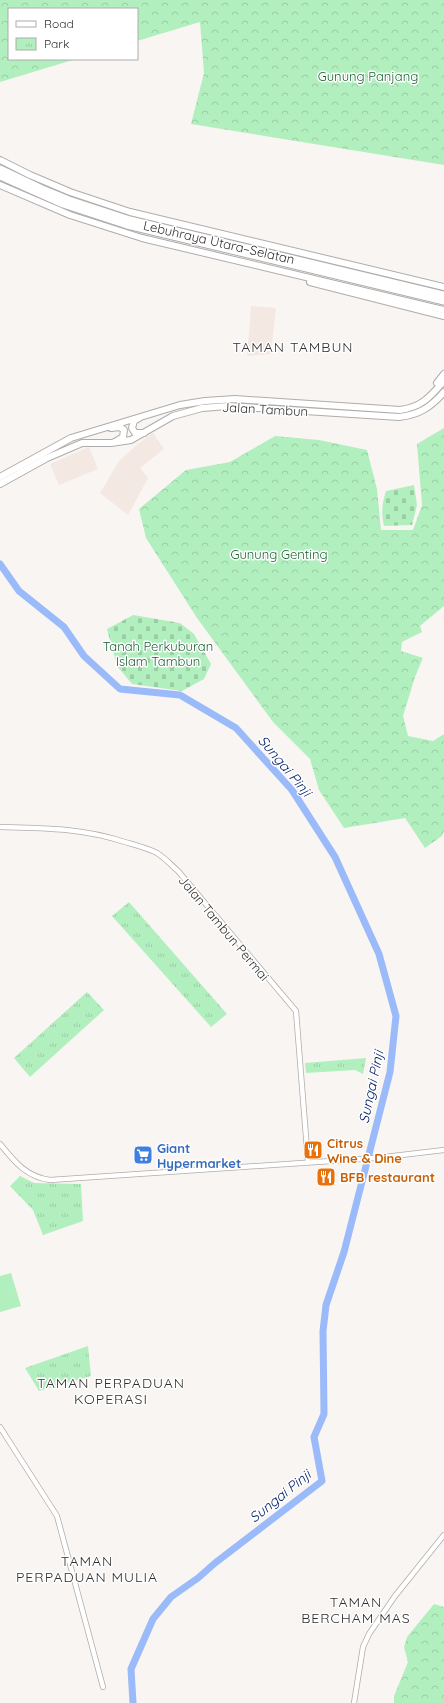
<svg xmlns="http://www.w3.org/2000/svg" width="444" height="1703" font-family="Quicksand,sans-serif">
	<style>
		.built { fill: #f4e8e3 }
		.green { fill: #b2efbe }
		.forest { fill: url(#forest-crowns) }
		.cemetery { fill: url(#cemetery-stones) }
		.park { fill: url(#park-tufts) }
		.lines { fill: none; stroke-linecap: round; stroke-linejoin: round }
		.river { stroke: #9abaf9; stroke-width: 7 }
		.minor-casing { stroke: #b0acaa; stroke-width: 6 }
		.major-casing { stroke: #b0acaa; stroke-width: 8 }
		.highway-casing { stroke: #b0acaa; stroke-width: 9 }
		.minor { stroke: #fff; stroke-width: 4.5 }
		.major { stroke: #fff; stroke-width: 6 }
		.highway { stroke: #fff; stroke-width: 7 }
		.labels { text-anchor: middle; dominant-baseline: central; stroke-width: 3; stroke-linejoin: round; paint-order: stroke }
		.park-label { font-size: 13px; fill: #1a5f31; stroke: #fff }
		.street-label { font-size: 13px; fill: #31302f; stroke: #fff }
		.food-label { font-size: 13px; font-weight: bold; fill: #c56008; stroke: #fff; text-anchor: start }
		.shop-label { font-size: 13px; font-weight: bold; fill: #366cbe; stroke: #fff; text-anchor: start }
		.neighbourhood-label { font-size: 14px; letter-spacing: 1px; fill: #31302f; stroke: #fff }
		.water-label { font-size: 14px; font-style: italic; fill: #042167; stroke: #fff }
	</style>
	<defs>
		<pattern id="forest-crowns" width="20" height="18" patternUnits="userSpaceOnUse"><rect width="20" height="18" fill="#b2efbe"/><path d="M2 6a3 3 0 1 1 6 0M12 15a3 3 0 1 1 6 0" fill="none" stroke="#9acda4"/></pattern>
		<pattern id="cemetery-stones" width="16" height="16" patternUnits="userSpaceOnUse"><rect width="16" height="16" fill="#b2efbe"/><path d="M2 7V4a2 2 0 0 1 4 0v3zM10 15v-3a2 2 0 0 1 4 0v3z" fill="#9acda4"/></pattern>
		<pattern id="park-tufts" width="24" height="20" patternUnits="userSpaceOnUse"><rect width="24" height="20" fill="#b2efbe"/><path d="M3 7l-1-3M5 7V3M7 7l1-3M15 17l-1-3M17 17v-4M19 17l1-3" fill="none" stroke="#9acda4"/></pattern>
	</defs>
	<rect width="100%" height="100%" fill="#f9f5f3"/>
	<g class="built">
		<path d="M 251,306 L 276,308 L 271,354 L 247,356 Z"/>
		<path d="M 153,433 L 164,449 L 140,468 L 148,478 L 128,515 L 100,493 L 119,461 L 138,444 Z"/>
		<path d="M 89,447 L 98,469 L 59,485 L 50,464 Z"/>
	</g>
	<path class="green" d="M 11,1273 L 21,1306 L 0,1312 L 0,1276 Z"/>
	<g class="forest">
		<path d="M 0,0 L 444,0 L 444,165 L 191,124 L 204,73 L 200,22 L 137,41 L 137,9 L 9,9 L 9,59 L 76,59 L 0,82 Z"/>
		<path d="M 444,428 L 444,606 L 420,626 L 422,632 L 402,642 L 401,651 L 423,658 L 415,677 L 403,716 L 408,736 L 433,741 L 444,734 L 444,831 L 442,836 L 425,848 L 405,818 L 344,828 L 319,790 L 310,759 L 273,722 L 197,618 L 146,538 L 139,509 L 186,470 L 230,462 L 275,436 L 319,440 L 367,450 L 377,489 L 381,530 L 413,530 L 422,505 L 417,444 Z"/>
		<path d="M 434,1604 L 444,1607 L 444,1703 L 394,1703 L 394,1696 L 408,1662 L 404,1647 L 407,1637 Z"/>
	</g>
	<g class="cemetery">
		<path d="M 414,485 L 417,505 L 412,525 L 384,526 C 381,513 382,504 386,491 Z"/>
		<path d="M 133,615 L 180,623 L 194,634 L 211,664 L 204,679 L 182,691 L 132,684 L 117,666 L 107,629 Z"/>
	</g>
	<g class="park">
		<path d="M 129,902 L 227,1014 L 211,1027 L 112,916 Z"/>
		<path d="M 87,992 L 104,1010 L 30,1077 L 14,1058 Z"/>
		<path d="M 366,1058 L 363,1074 L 355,1070 L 306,1073 L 305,1063 Z"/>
		<path d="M 20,1176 L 34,1183 L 81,1184 L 83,1221 L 43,1235 L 33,1210 L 10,1186 Z"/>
		<path d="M 88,1346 L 91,1376 L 39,1391 L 25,1368 Z"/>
	</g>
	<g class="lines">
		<path class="river" d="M 0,564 L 19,591 L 64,627 L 84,656 L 120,689 L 180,695 L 236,728 L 292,790 L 335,857 L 379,954 L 396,1016 L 390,1072 L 344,1252 L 326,1305 L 323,1331 L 324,1414 L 314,1437 L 322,1481 L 215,1563 L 198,1578 L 171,1597 L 153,1619 L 131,1669 L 133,1703"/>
		<g class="minor-casing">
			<g id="minor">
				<path d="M 0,827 C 45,828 82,828 125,842 C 135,845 147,848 157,853 C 165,858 171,865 178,871 L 296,1011 L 308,1162"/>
				<path d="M 0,1144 C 14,1161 26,1177 50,1180 L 376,1158 L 444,1150"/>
				<path d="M 0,1427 L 57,1516 L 103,1687"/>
				<path d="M 354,1703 L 363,1647 L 369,1634 L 395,1596 L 444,1535"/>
			</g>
		</g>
		<g class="major-casing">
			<g id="major">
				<path d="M 0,160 L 30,175 L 70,192 L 130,212 L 444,287"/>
				<path d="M 0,185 L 70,215 L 142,238 L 444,310"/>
				<path d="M 310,282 L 444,316"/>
				<path d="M 437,383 L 444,374"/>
				<path d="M 139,418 L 134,421 L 132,428 L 135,433 L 144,433"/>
				<path d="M 111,428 L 120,427 L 124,430 L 123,437 L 115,442"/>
				<path d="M 0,477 L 71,438 L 180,405 L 205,401 L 235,399 L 400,410 C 422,407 430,397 444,381"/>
				<path d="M 0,484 L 47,458 L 82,443 L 111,443 L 131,440 L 173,416 L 202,408 L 228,406 L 399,417 C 419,415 431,407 444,392"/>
			</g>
		</g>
		<g class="highway-casing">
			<g id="highway">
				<path d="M 0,169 L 42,189 L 69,200 L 130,220 L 444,295"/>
				<path d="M 0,176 L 63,204 L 127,225 L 444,301"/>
			</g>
		</g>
		<use href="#minor" class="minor"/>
		<use href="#major" class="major"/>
		<use href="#highway" class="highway"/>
	</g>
	<defs>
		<g id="restaurant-square" transform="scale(1)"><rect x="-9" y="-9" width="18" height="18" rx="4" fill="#e8710a" stroke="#fff"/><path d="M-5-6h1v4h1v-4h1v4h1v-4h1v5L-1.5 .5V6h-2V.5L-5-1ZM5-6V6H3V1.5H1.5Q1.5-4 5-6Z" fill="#fff"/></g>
		<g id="supermarket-square" transform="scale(1)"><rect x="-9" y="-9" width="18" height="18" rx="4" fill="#3f7fe0" stroke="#fff"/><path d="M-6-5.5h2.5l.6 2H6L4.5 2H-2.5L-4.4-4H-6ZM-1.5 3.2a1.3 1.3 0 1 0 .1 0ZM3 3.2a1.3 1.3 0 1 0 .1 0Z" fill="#fff"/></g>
	</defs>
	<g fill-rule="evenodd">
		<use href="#restaurant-square" x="313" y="1150"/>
		<use href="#supermarket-square" x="143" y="1155"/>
		<use href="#restaurant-square" x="326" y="1177"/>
	</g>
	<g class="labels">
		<g class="park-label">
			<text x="368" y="76">Gunung Panjang</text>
			<text x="279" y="554">Gunung Genting</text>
			<text x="158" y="646">Tanah Perkuburan<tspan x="158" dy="15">Islam Tambun</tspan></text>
		</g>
		<g class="street-label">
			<text transform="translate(219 242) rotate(13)">Lebuhraya Utara–Selatan</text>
			<text transform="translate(265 409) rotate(3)">Jalan Tambun</text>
			<text transform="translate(224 928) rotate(50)">Jalan Tambun Permai</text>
		</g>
		<g class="food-label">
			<text x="327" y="1143">Citrus<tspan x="327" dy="15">Wine &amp; Dine</tspan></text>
			<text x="340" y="1177">BFB restaurant</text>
		</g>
		<g class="shop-label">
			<text x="157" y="1148">Giant<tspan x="157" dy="15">Hypermarket</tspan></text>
		</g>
		<g class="neighbourhood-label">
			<text x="293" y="347">TAMAN TAMBUN</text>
			<text x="111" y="1383">TAMAN PERPADUAN<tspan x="111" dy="16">KOPERASI</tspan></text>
			<text x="87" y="1561">TAMAN<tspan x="87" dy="16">PERPADUAN MULIA</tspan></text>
			<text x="356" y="1602">TAMAN<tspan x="356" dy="16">BERCHAM MAS</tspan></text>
		</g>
		<g class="water-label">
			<text transform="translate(285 766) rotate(50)">Sungai Pinji</text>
			<text transform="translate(371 1087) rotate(-78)">Sungai Pinji</text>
			<text transform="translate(280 1496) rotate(-39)">Sungai Pinji</text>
		</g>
	</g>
	<rect x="8" y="8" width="130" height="52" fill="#ffffff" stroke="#adacac"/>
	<rect x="16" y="21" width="20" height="6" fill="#ffffff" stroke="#adacac"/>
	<text x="44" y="28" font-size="12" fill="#31302f">Road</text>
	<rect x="16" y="38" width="20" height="12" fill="url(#park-tufts)" stroke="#adacac"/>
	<text x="44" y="48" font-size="12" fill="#31302f">Park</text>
</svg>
